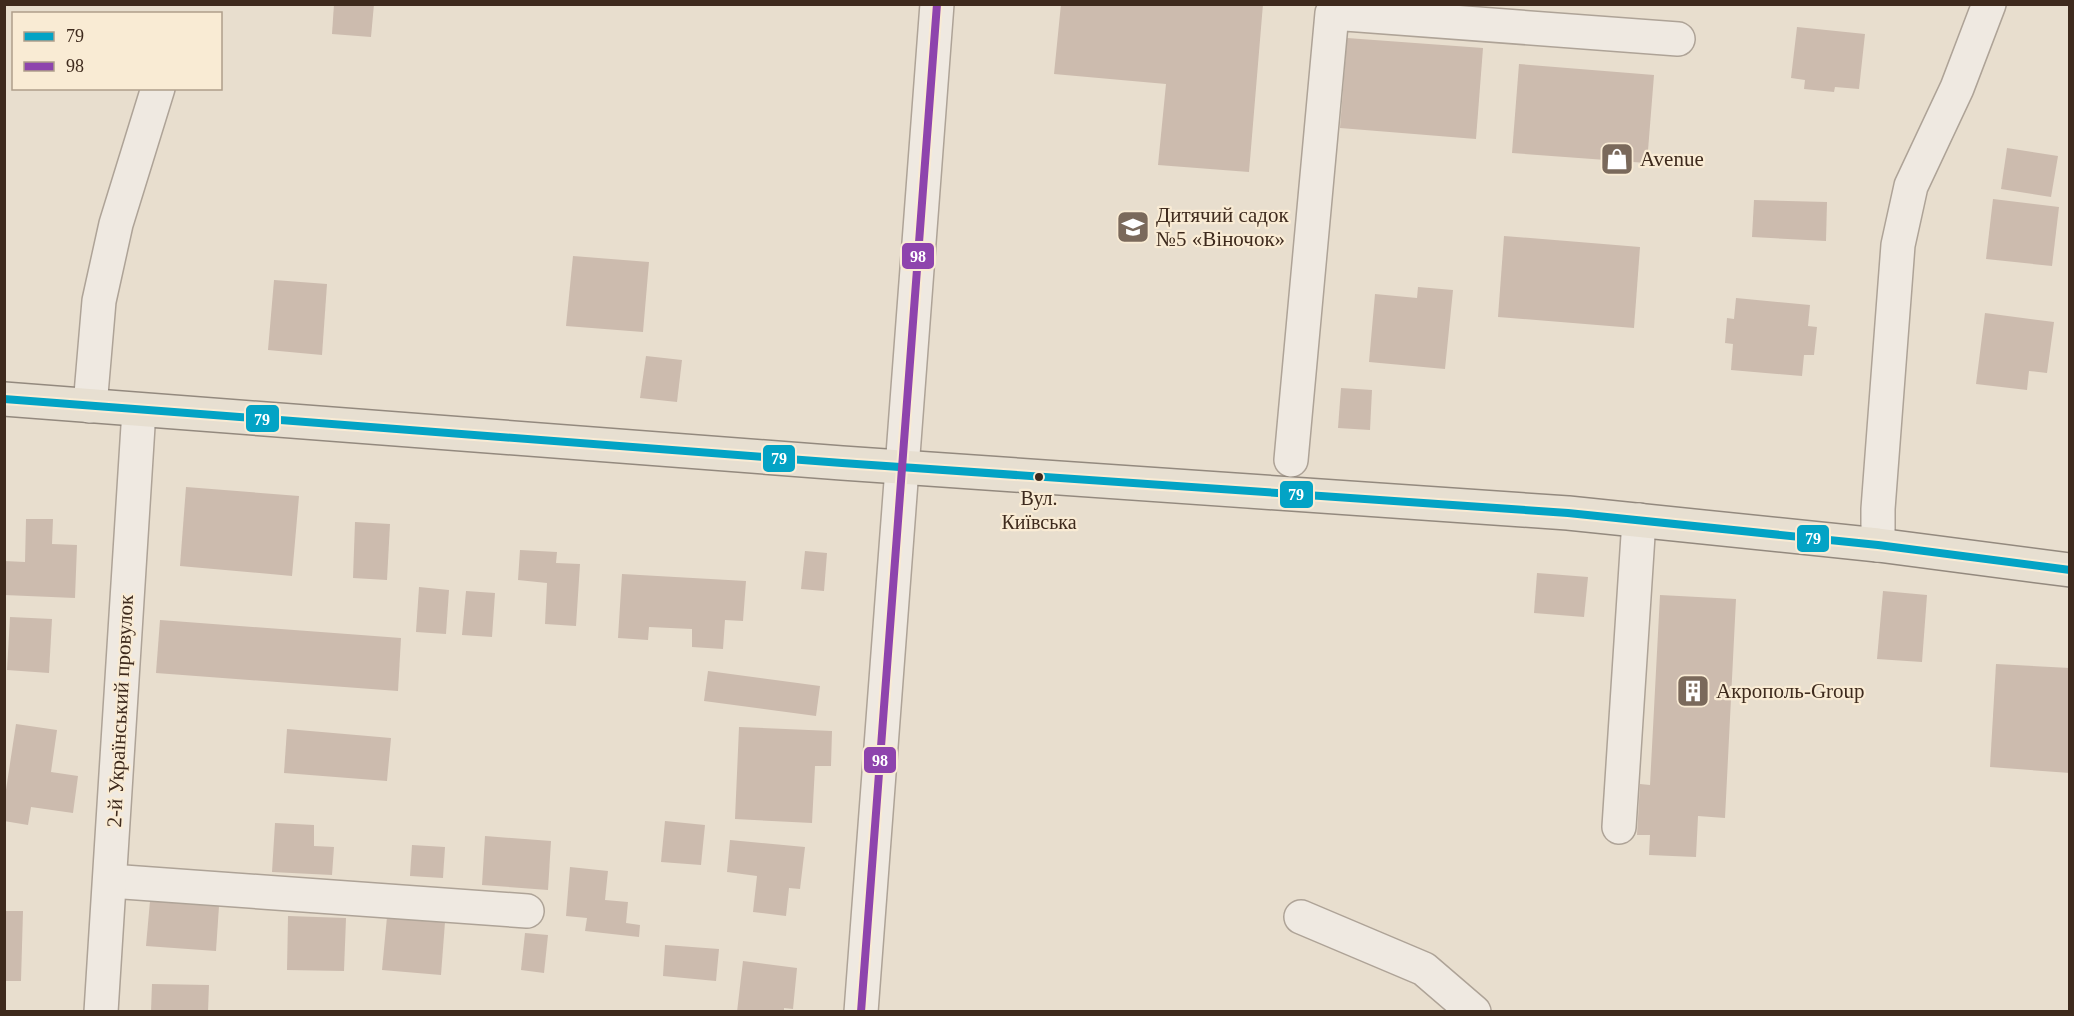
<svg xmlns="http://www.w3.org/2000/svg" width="2074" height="1016" font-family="'Times New Roman',serif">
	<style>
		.building { fill: #ccbbae }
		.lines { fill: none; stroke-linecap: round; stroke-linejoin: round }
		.minor-casing { stroke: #aea397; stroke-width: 36 }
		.major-casing { stroke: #93897e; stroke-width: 36 }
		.minor { stroke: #efe9e1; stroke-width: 33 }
		.major { stroke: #e7dfd1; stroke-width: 33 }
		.bus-1-casing { stroke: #f9ebd4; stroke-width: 12 }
		.bus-2-casing { stroke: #f9ebd4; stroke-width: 12 }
		.bus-1 { stroke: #03a3c5; stroke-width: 8 }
		.bus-2 { stroke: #8e44ad; stroke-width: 8 }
		.bus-dot { fill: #3e2a1d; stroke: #f9ebd4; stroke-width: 2 }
		.labels { text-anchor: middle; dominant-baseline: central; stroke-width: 4.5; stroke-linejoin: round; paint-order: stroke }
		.bus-label { font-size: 20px; fill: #3e2a1d; stroke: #f9ebd4 }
		.poi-label { font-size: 21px; fill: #3e2a1d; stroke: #f9ebd4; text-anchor: start }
		.street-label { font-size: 21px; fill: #3e2a1d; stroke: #f9ebd4 }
		.line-badge { stroke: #f9ebd4; stroke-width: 2 }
		.badge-label { font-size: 16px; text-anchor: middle; font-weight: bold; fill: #fff }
	</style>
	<rect width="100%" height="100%" fill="#e8dece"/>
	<g class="building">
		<path d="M 334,4 L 374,4 L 371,37 L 332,34 Z"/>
		<path d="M 1061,4 L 1263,4 L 1249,172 L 1158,165 L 1166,84 L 1054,74 Z"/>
		<path d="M 1797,27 L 1865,34 L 1859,89 L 1835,87 L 1834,92 L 1804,89 L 1805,80 L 1791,78 Z"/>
		<path d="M 1347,38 L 1483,48 L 1476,139 L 1340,128 Z"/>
		<path d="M 1519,64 L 1654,75 L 1647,163 L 1512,153 Z"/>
		<path d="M 2007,148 L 2058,156 L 2051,197 L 2001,189 Z"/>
		<path d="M 1993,199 L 2059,207 L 2052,266 L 1986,259 Z"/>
		<path d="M 1754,200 L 1827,202 L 1826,241 L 1752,237 Z"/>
		<path d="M 1504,236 L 1640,247 L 1634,328 L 1498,317 Z"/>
		<path d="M 573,256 L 649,262 L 643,332 L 566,326 Z"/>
		<path d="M 274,280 L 327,284 L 322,355 L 268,350 Z"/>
		<path d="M 1418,287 L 1453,290 L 1445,369 L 1369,362 L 1375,294 L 1417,298 Z"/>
		<path d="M 1736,298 L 1810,305 L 1808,326 L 1817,327 L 1814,355 L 1804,355 L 1802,376 L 1731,370 L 1733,344 L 1725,343 L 1727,318 L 1734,319 Z"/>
		<path d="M 1985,313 L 2054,322 L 2047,373 L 2029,371 L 2027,390 L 1976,384 Z"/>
		<path d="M 646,356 L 682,360 L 677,402 L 640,398 Z"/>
		<path d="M 1341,388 L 1372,390 L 1370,430 L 1338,428 Z"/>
		<path d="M 186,487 L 299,496 L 292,576 L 180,566 Z"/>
		<path d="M 26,519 L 53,519 L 52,544 L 77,545 L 75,598 L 4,595 L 4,561 L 25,562 Z"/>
		<path d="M 355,522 L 390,524 L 387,580 L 353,578 Z"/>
		<path d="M 520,550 L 557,552 L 556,563 L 580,564 L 576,626 L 545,624 L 547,583 L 518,580 Z"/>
		<path d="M 805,551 L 827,553 L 824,591 L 801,589 Z"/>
		<path d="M 1537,573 L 1588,577 L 1584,617 L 1534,613 Z"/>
		<path d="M 622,574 L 746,581 L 743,621 L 725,620 L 723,649 L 692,647 L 692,629 L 649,627 L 648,640 L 618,638 Z"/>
		<path d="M 419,587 L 449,590 L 446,634 L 416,632 Z"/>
		<path d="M 466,591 L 495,593 L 492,637 L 462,635 Z"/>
		<path d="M 1883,591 L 1927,595 L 1922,662 L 1877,659 Z"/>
		<path d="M 1660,595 L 1736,599 L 1725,818 L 1698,816 L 1696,857 L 1649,855 L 1650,835 L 1637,835 L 1640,784 L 1650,785 Z"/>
		<path d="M 10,617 L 52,619 L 49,673 L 7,670 Z"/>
		<path d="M 160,620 L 401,638 L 398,691 L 156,673 Z"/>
		<path d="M 1996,664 L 2070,668 L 2070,773 L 1990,767 Z"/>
		<path d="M 708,671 L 820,686 L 816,716 L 704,701 Z"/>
		<path d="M 16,724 L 57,730 L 51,772 L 78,776 L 73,813 L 31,807 L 28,825 L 4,821 L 4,803 Z"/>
		<path d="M 739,727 L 832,731 L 831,766 L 815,766 L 812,823 L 735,819 Z"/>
		<path d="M 287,729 L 391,738 L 387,781 L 284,773 Z"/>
		<path d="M 665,821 L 705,825 L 701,865 L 661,862 Z"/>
		<path d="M 275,823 L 314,825 L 314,846 L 334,847 L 332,875 L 272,872 Z"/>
		<path d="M 485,836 L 551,841 L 548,890 L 482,885 Z"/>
		<path d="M 730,840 L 805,847 L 800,889 L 789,888 L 786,916 L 753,912 L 757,876 L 727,872 Z"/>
		<path d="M 412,845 L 445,847 L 443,878 L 410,876 Z"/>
		<path d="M 570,867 L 608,871 L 605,900 L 628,902 L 626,923 L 640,925 L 639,937 L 585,931 L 587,918 L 566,916 Z"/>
		<path d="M 150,901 L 219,906 L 216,951 L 146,946 Z"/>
		<path d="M 4,911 L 23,911 L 21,981 L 4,981 Z"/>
		<path d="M 288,916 L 346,918 L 344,971 L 287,970 Z"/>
		<path d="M 387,917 L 445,922 L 441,975 L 382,970 Z"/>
		<path d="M 525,933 L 548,935 L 544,973 L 521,970 Z"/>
		<path d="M 665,945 L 719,949 L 716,981 L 663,976 Z"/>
		<path d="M 743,961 L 797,968 L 793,1009 L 784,1008 L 784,1012 L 737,1012 Z"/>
		<path d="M 152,984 L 209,985 L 208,1012 L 151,1012 Z"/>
	</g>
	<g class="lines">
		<g class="minor-casing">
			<g id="minor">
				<path d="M 90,406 L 99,301 L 116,224 L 158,88"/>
				<path d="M 1291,460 L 1332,13 L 1678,39"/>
				<path d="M 1878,545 L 1878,509 L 1898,245 L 1911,186 L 1957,88 L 1989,4"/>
				<path d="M 1619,827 L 1639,520"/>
				<path d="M 110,881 L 527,911"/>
				<path d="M 1301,917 L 1424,969 L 1474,1012"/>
				<path d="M 101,1012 L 139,410"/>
				<path d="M 861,1012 L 937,4"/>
			</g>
		</g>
		<g class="major-casing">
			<path id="major" d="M 4,399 L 842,463 L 1568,513 L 1878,545 L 2070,570"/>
		</g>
		<use href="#minor" class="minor"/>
		<use href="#major" class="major"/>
		<g class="bus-1-casing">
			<path id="bus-1" d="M 4,399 L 842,463 L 1568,513 L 1878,545 L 2070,570"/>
		</g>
		<g class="bus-2-casing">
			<path id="bus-2" d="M 861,1012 L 937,4"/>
		</g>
		<use href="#bus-1" class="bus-1"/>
		<use href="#bus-2" class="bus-2"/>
	</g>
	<defs>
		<g id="shop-square" transform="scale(1.725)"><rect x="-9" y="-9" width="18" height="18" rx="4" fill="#7a695b" stroke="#f9ebd4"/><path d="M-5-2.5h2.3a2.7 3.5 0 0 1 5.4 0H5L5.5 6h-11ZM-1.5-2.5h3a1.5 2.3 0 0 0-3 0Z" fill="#fff"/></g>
		<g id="school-square" transform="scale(1.725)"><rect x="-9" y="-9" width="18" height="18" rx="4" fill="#7a695b" stroke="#f9ebd4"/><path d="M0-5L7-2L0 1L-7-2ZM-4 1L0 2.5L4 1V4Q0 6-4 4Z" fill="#fff"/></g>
		<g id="building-square" transform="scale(1.725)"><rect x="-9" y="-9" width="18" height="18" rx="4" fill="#7a695b" stroke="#f9ebd4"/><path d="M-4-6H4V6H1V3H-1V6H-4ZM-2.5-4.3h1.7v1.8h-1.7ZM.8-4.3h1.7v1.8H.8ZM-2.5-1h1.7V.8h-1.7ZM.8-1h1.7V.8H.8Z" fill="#fff"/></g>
	</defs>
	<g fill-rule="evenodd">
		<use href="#shop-square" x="1617" y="159"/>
		<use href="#school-square" x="1133" y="227"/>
		<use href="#building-square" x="1693" y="691"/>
	</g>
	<circle class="bus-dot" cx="1039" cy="477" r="5"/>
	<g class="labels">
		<g class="bus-label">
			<text x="1039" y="498">Вул.<tspan x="1039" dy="24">Київська</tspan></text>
		</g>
		<g class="poi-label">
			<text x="1640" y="159">Avenue</text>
			<text x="1156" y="215">Дитячий садок<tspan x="1156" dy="24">№5 «Віночок»</tspan></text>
			<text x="1716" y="691">Акрополь-Group</text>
		</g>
		<g class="street-label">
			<text transform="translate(120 711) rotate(-87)">2-й Український провулок</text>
		</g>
	</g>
	<g class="line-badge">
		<rect x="901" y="242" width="34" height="28" rx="6" fill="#8e44ad"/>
		<rect x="245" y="404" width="35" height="29" rx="6" fill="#03a3c5"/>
		<rect x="762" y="444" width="34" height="29" rx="6" fill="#03a3c5"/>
		<rect x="1279" y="480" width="35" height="29" rx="6" fill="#03a3c5"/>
		<rect x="1796" y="524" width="34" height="29" rx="6" fill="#03a3c5"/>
		<rect x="863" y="746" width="34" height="28" rx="6" fill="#8e44ad"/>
	</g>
	<g class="badge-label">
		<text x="918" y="262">98</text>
		<text x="262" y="425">79</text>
		<text x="779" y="464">79</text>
		<text x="1296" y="500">79</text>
		<text x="1813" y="544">79</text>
		<text x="880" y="766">98</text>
	</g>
	<rect width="2074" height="1016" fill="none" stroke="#3e2a1d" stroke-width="12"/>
	<rect x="12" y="12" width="210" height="78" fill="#f9ebd4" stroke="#ae9e8b" stroke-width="1.5"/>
	<rect x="24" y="32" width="30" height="9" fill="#03a3c5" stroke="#ae9e8b" stroke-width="1.5"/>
	<text x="66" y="42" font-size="18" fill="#3e2a1d">79</text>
	<rect x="24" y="62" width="30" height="9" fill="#8e44ad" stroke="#ae9e8b" stroke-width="1.5"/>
	<text x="66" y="72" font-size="18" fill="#3e2a1d">98</text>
</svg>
